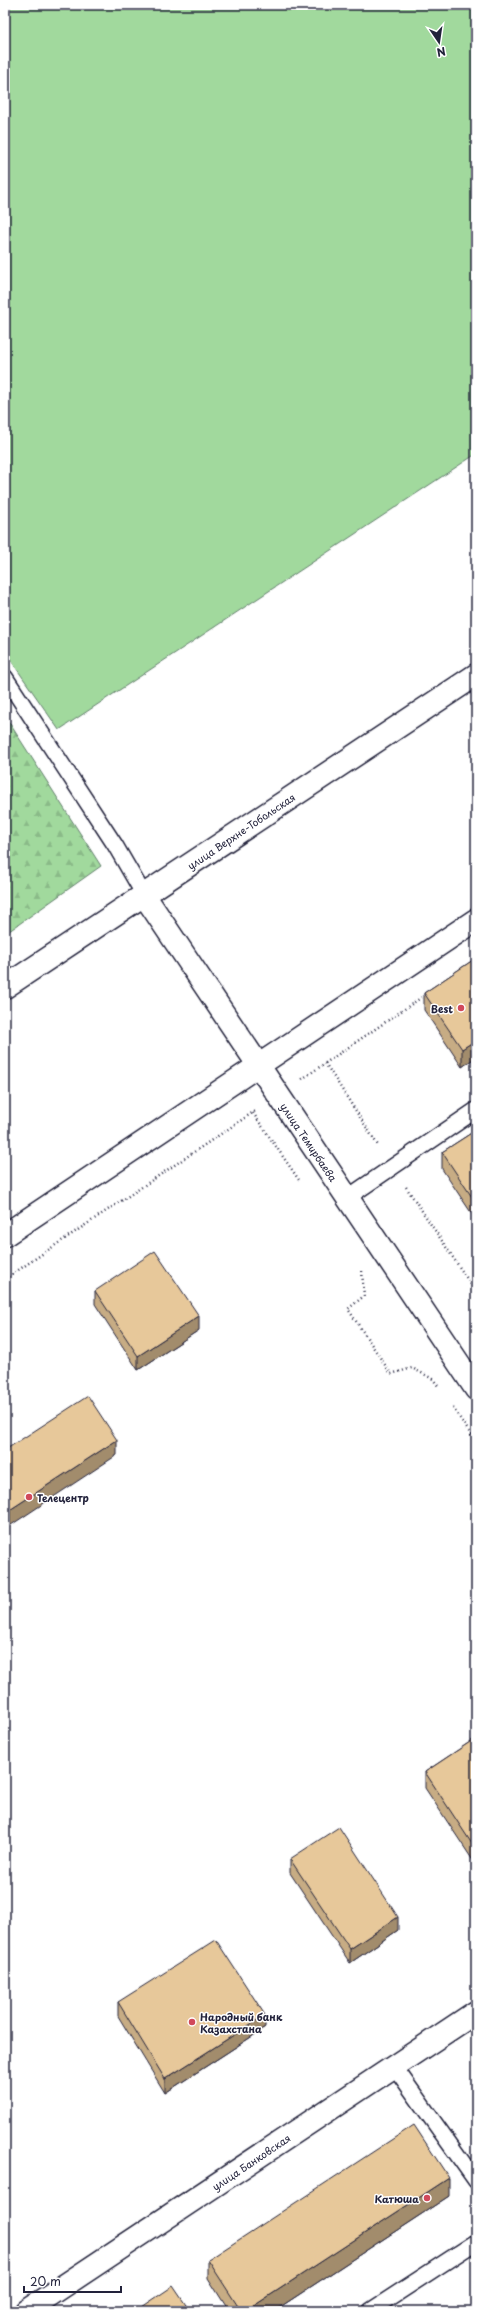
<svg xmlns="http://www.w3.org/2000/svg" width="481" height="2316" font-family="'Playpen Sans',sans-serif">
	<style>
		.forest { fill: url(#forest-firs); stroke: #627e6c }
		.park { fill: #a1d99d; stroke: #627e6c }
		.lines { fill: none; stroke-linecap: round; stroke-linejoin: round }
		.lane-casing { stroke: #22223b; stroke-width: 18 }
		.street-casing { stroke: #22223b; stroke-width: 25 }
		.secondary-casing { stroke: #22223b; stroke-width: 25 }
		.path { stroke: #22223b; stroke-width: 2.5; stroke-dasharray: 1 3; stroke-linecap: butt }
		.lane { stroke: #fff; stroke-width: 15 }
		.street { stroke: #fff; stroke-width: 22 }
		.secondary { stroke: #fff; stroke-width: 22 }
		.wall { fill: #c7ac84; stroke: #22223b }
		.shaded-wall { fill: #a28c6c; stroke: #22223b }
		.building { fill: #e7c89a; stroke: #22223b }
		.poi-dot { fill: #d1495b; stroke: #fff; stroke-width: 1.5 }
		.labels { text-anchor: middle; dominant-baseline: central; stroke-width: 3; stroke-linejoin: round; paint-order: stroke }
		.street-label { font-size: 10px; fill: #22223b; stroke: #fff }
		.poi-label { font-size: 10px; font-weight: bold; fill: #22223b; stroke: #fff; text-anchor: end }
	</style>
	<defs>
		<pattern id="forest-firs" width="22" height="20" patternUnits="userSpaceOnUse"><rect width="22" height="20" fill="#a1d99d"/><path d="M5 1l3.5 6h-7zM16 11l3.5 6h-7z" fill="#8aba88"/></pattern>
	</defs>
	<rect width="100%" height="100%" fill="#fff"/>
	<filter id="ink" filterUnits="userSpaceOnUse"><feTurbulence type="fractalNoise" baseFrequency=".025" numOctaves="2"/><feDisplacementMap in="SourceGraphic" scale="8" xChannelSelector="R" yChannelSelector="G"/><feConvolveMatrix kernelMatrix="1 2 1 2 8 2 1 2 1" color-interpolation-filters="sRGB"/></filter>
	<g filter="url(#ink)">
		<path class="forest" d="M 5,716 L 101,866 L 5,934 Z"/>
		<path class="park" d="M 5,5 L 476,5 L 476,454 L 59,730 L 5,652 Z"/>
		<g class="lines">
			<g class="lane-casing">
				<g id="lane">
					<path d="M 5,677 L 115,845 L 144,895"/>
					<path d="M 347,1198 L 476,1110"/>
					<path d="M 394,2066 L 476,2181"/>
					<path d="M 370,2311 L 476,2242"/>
				</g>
			</g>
			<g class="street-casing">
				<g id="street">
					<path d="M 144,895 L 476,1389"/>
					<path d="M 5,1235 L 476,920"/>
					<path d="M 26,2311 L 476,2012"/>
				</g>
			</g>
			<g class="secondary-casing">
				<path id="secondary" d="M 5,987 L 476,675"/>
			</g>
			<g class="path">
				<path d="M 325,1063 L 379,1147"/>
				<path d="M 302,1079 L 425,995"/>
				<path d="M 253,1113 L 299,1180"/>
				<path d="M 406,1187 L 476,1292"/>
				<path d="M 362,1271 L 364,1296 L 348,1309 L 391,1374 L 412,1368 L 433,1379 L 438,1386"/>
				<path d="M 5,1279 L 255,1111"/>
				<path d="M 453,1408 L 476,1442"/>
			</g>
			<use href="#lane" class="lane"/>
			<use href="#street" class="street"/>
			<use href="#secondary" class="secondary"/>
		</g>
		<g class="wall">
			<path d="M 476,958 L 476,1057 L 462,1067 L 424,1010 L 424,993 Z"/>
			<path d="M 476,1130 L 476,1220 L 442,1169 L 442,1152 Z"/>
			<path d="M 95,1291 L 199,1330 L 138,1370 L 95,1304 Z"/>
			<path d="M 476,1738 L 476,1865 L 425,1788 L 425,1772 Z"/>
			<path d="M 290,1859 L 398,1930 L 350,1963 L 290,1873 Z"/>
			<path d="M 118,2002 L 265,2028 L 165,2093 L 118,2016 Z"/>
			<path d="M 449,2196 L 274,2311 L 229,2311 L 208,2278 L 208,2260 Z"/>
		</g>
		<g class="shaded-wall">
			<path d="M 476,1040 L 476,1057 L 462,1067 L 462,1049 Z"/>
			<path d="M 199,1316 L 199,1330 L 138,1370 L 138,1356 Z"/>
			<path d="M 117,1440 L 117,1455 L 5,1529 L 5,1513 Z"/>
			<path d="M 398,1917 L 398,1930 L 350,1963 L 350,1949 Z"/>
			<path d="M 265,2015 L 265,2028 L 165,2093 L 165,2079 Z"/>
			<path d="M 449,2178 L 449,2196 L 274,2311 L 246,2311 Z"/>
		</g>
		<g class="building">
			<path d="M 476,958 L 476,1040 L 462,1049 L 424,993 Z"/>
			<path d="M 476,1130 L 476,1203 L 442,1152 Z"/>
			<path d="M 155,1251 L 199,1316 L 138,1356 L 95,1291 Z"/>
			<path d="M 88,1396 L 117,1440 L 5,1513 L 5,1450 Z"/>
			<path d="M 476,1738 L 476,1850 L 425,1772 Z"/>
			<path d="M 339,1827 L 398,1917 L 350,1949 L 290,1859 Z"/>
			<path d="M 216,1940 L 265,2015 L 165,2079 L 118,2002 Z"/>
			<path d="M 414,2125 L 449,2178 L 246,2311 L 241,2311 L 208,2260 Z"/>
			<path d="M 173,2286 L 190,2311 L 136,2311 Z"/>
		</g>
	</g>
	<g class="poi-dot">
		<circle cx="461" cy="1008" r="4"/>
		<circle cx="29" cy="1497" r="4"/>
		<circle cx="192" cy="2022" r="4"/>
		<circle cx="427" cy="2198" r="4"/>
	</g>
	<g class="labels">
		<g class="street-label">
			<text transform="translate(241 831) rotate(-34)">улица Верхне-Тобольская</text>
			<text transform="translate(309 1142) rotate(56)">улица Темирбаева</text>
			<text transform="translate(251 2162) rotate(-34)">улица Банковская</text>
		</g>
		<g class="poi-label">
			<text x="453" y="1008">Best</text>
			<text x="37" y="1497" text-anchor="start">Телецентр</text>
			<text x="200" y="2016" text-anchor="start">Народный банк<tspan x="200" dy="12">Казахстана</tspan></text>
			<text x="419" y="2198">Катюша</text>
		</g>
	</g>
	<rect width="481" height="2316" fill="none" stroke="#fff" stroke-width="20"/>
	<rect x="10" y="10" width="461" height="2296" fill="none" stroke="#22223b" stroke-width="1.5" filter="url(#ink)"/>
	<g transform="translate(439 42) rotate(167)" stroke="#ffffff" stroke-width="3" paint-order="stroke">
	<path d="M0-3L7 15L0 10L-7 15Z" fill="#22223b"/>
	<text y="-6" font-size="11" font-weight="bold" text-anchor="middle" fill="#22223b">N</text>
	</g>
	<path d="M24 2286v6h97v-6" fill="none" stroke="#22223b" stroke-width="2"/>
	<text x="30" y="2286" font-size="12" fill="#22223b" stroke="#ffffff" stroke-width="3" paint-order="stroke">20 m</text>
</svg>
